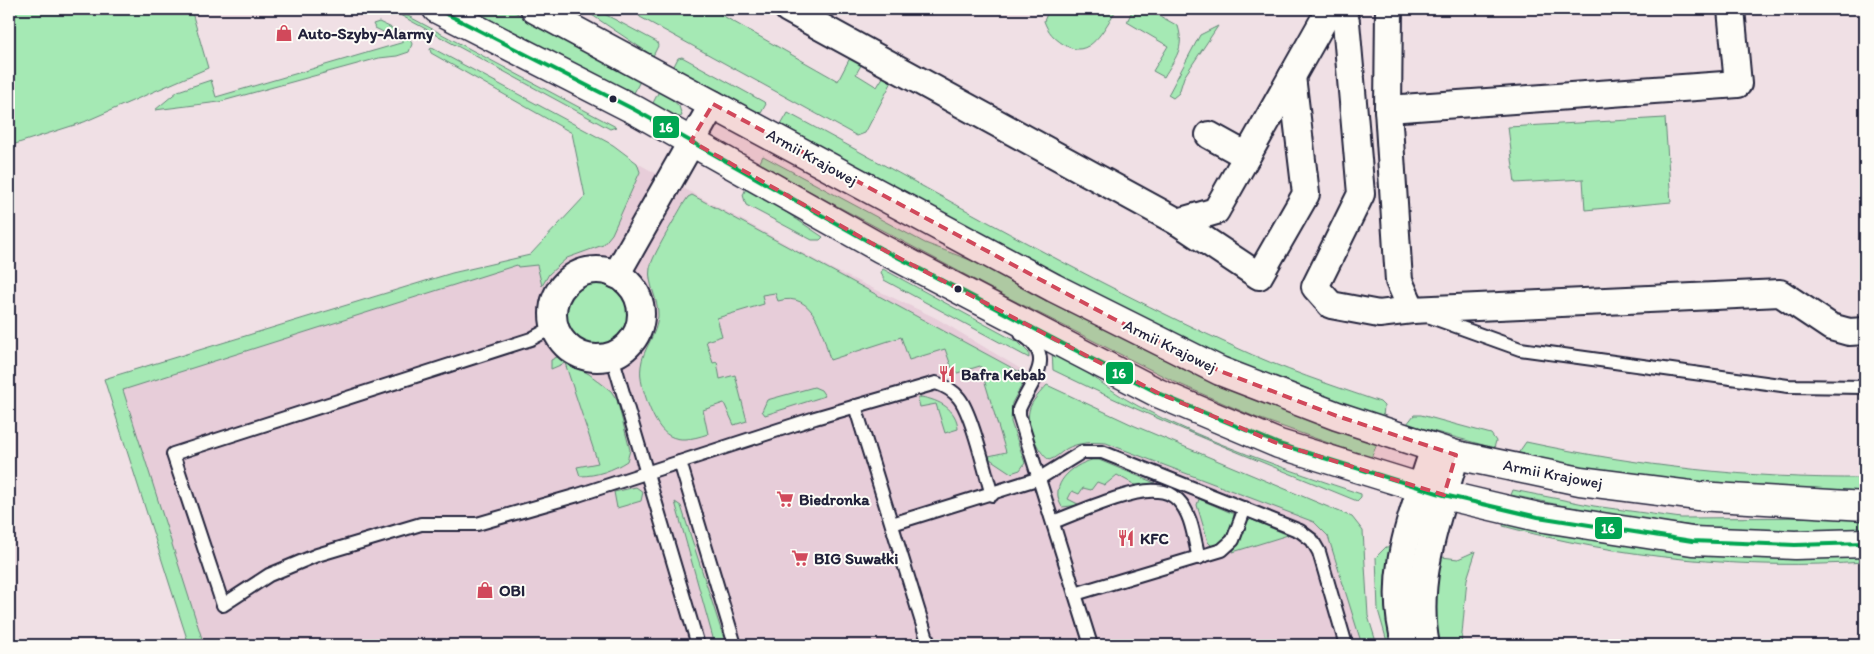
<svg xmlns="http://www.w3.org/2000/svg" width="1874" height="654" font-family="Itim,sans-serif">
	<style>
		.built { fill: #e7cdd9 }
		.green { fill: #a5e9b4; stroke: #648678 }
		.lines { fill: none; stroke-linecap: round; stroke-linejoin: round }
		.lane-casing { stroke: #22223b; stroke-width: 16 }
		.street-casing { stroke: #22223b; stroke-width: 30 }
		.secondary-casing { stroke: #22223b; stroke-width: 31 }
		.lane { stroke: #fdfcf7; stroke-width: 12 }
		.street { stroke: #fdfcf7; stroke-width: 26 }
		.secondary { stroke: #fdfcf7; stroke-width: 28 }
		.bus-1-casing { stroke: #fdfcf7; stroke-width: 8 }
		.bus-1 { stroke: #00a651; stroke-width: 4 }
		.marked { fill: #d1495b; fill-opacity: 0.2; stroke: #d1495b; stroke-width: 4; stroke-dasharray: 10 6; stroke-linejoin: round }
		.bus-dot { fill: #22223b; stroke: #fdfcf7; stroke-width: 2 }
		.labels { text-anchor: middle; dominant-baseline: central; stroke-width: 4; stroke-linejoin: round; paint-order: stroke }
		.poi-label { font-size: 16px; font-weight: bold; fill: #22223b; stroke: #fdfcf7; text-anchor: start }
		.street-label { font-size: 16px; fill: #22223b; stroke: #fdfcf7 }
		.line-badge { stroke: #fdfcf7; stroke-width: 2 }
		.badge-label { font-size: 14px; text-anchor: middle; font-weight: bold; fill: #fff }
	</style>
	<rect width="100%" height="100%" fill="#f0e0e5"/>
	<filter id="ink" filterUnits="userSpaceOnUse"><feTurbulence type="fractalNoise" baseFrequency=".02" numOctaves="2"/><feDisplacementMap in="SourceGraphic" scale="10" xChannelSelector="R" yChannelSelector="G"/><feConvolveMatrix kernelMatrix="1 2 1 2 8 2 1 2 1" color-interpolation-filters="sRGB"/></filter>
	<g filter="url(#ink)">
		<path class="built" d="M 637,163 L 834,270 L 936,318 L 1047,385 L 1135,426 L 1352,517 L 1363,531 L 1368,616 L 1377,645 L 197,645 L 110,383 L 517,264 L 593,250 L 640,172 Z"/>
		<g class="green">
			<path d="M 9,9 L 191,9 L 208,68 L 84,122 L 9,146 Z"/>
			<path d="M 471,9 L 509,9 L 641,79 L 633,95 Z"/>
			<path d="M 583,9 L 595,9 L 657,42 L 658,46 L 653,56 Z"/>
			<path d="M 641,9 L 711,9 L 838,81 L 852,54 L 864,60 L 856,74 L 877,87 L 885,74 L 896,74 L 865,133 L 857,136 L 640,17 L 638,13 Z"/>
			<path d="M 1049,9 L 1117,9 C 1104,28 1090,62 1063,44 C 1054,38 1048,32 1044,21 Z"/>
			<path d="M 1140,9 L 1147,9 L 1178,26 C 1185,49 1175,58 1164,77 L 1153,71 L 1168,46 L 1127,22 L 1132,11 Z"/>
			<path d="M 400,15 L 408,16 L 616,127 L 610,129 Z"/>
			<path d="M 379,22 L 409,36 L 412,44 L 409,52 L 397,56 L 379,58 L 219,102 L 155,110 L 178,91 L 211,80 L 216,97 L 404,42 L 375,28 L 373,24 Z"/>
			<path d="M 1218,26 L 1184,77 L 1179,93 L 1173,98 L 1168,95 L 1200,35 Z"/>
			<path d="M 432,48 L 613,145 L 637,163 L 640,172 L 612,234 L 603,245 L 567,258 L 549,274 L 542,286 L 537,265 L 518,267 L 517,265 L 123,390 L 204,645 L 189,645 L 104,379 L 452,273 L 530,255 L 585,196 L 572,133 L 431,53 L 430,49 Z"/>
			<path d="M 682,57 L 764,102 L 766,104 L 760,115 L 673,68 L 678,58 Z"/>
			<path d="M 660,89 L 679,106 L 682,116 L 677,118 L 652,105 Z"/>
			<path d="M 788,113 C 936,192 1082,278 1235,347 C 1282,369 1331,385 1380,402 L 1384,406 L 1383,417 L 1240,365 L 1175,334 L 1101,297 L 781,125 Z"/>
			<path d="M 1665,118 L 1671,202 L 1585,210 L 1583,179 L 1515,183 L 1508,127 Z"/>
			<path d="M 763,156 L 925,243 L 978,263 L 1185,370 L 1280,410 L 1377,444 L 1371,458 L 1255,417 L 1175,382 L 999,293 L 759,164 Z"/>
			<path d="M 747,186 L 823,237 L 820,240 L 812,240 L 746,205 L 743,195 Z"/>
			<path d="M 692,195 L 1027,376 L 1012,403 L 1011,422 L 1025,463 L 1020,470 L 1011,473 L 990,459 L 989,456 L 1006,452 L 980,366 L 954,374 L 945,349 L 909,360 L 901,337 L 830,360 C 823,335 815,290 778,301 L 775,293 L 762,295 L 764,304 L 717,318 L 722,336 L 706,341 L 713,363 L 717,362 L 720,379 L 735,375 L 747,421 L 734,425 L 724,403 L 703,410 L 708,434 C 673,446 661,437 648,404 C 644,391 639,380 641,366 C 643,348 657,335 658,316 C 659,300 647,284 650,268 C 652,256 675,219 682,206 L 688,197 Z"/>
			<path d="M 883,269 L 1019,343 L 1029,353 L 1029,358 L 884,280 L 881,272 Z"/>
			<circle cx="597" cy="314" r="32"/>
			<path d="M 1052,350 C 1082,367 1108,390 1138,406 C 1206,442 1288,470 1361,494 L 1361,497 L 1357,501 C 1255,459 1152,419 1053,370 Z"/>
			<path d="M 557,357 L 589,374 L 611,391 L 617,400 L 630,450 L 627,461 C 613,470 597,476 580,476 L 577,467 L 598,463 L 565,363 L 551,369 L 551,360 Z"/>
			<path d="M 1047,385 L 1135,426 L 1352,517 L 1363,531 L 1368,616 L 1377,645 L 1362,645 L 1328,536 L 1314,522 L 1106,443 C 1093,442 1078,442 1066,449 C 1060,453 1056,458 1049,460 C 1037,451 1026,426 1029,411 C 1031,401 1041,392 1047,385 Z"/>
			<path d="M 814,387 L 821,390 L 825,396 L 765,415 L 762,411 L 767,400 Z"/>
			<path d="M 921,397 C 939,400 957,409 958,429 L 945,433 L 936,404 L 920,407 L 918,399 Z"/>
			<path d="M 1414,415 L 1421,415 L 1491,434 L 1496,441 L 1494,448 L 1407,424 Z"/>
			<path d="M 1526,442 C 1638,466 1751,479 1865,478 L 1865,492 C 1748,490 1632,478 1517,455 Z"/>
			<path d="M 1092,460 L 1099,460 L 1155,483 L 1137,486 L 1117,475 L 1105,485 L 1097,482 L 1091,490 L 1083,488 L 1079,494 L 1072,491 L 1068,499 L 1080,505 L 1062,507 C 1048,485 1072,465 1092,460 Z"/>
			<path d="M 636,487 L 643,492 L 641,501 L 617,508 L 614,492 Z"/>
			<path d="M 1513,490 L 1594,506 L 1681,518 L 1865,517 L 1865,529 C 1751,540 1623,519 1511,495 Z"/>
			<path d="M 1199,499 L 1234,514 L 1231,529 L 1221,543 L 1212,546 L 1208,542 L 1197,505 Z"/>
			<path d="M 675,502 L 681,506 L 726,645 L 715,645 Z"/>
			<path d="M 1247,519 L 1250,519 L 1288,535 L 1233,552 Z"/>
			<path d="M 1505,521 L 1711,555 L 1789,558 L 1865,555 L 1865,562 C 1744,570 1621,558 1503,526 Z"/>
			<path d="M 1397,546 C 1379,584 1386,607 1397,645 L 1388,645 L 1378,610 L 1376,557 L 1386,547 Z"/>
			<path d="M 1476,551 L 1467,579 L 1461,645 L 1439,645 C 1430,616 1436,586 1442,557 L 1458,559 Z"/>
		</g>
		<g class="lines">
			<g class="lane-casing">
				<g id="lane">
					<path d="M 1428,316 L 1520,349 L 1788,386 L 1865,387"/>
					<path d="M 555,326 L 531,339 L 173,454 L 223,605 L 269,575 L 317,555 L 421,524 L 477,524 L 578,495 L 815,418 L 936,383 C 945,386 953,390 959,398 C 972,414 985,472 992,495"/>
					<path d="M 1021,334 C 1058,356 1032,380 1019,409 L 1019,415 L 1091,645"/>
					<path d="M 612,356 L 698,645"/>
					<path d="M 855,406 L 929,645"/>
					<path d="M 680,462 L 735,645"/>
					<path d="M 1053,522 C 1077,513 1132,488 1157,491 C 1164,491 1172,494 1178,500 C 1192,514 1194,539 1199,558"/>
					<path d="M 892,524 L 1040,478 L 1082,452 L 1102,452 L 1300,531 L 1312,540 L 1319,552 L 1346,645"/>
					<path d="M 1075,594 L 1222,550 L 1233,540 L 1245,508"/>
				</g>
			</g>
			<g class="street-casing">
				<g id="street">
					<path d="M 788,9 L 1178,222 L 1216,211 L 1330,9"/>
					<path d="M 1341,9 L 1346,22 L 1361,194 L 1315,287 L 1331,305 L 1379,314 L 1412,310"/>
					<path d="M 1389,9 L 1388,109 L 1399,281 L 1412,310 L 1780,293 L 1831,327 L 1849,332 L 1865,331"/>
					<path d="M 1388,109 L 1738,84 L 1731,9"/>
					<path d="M 1209,135 L 1247,156"/>
					<path d="M 1178,222 L 1259,276 L 1306,194 L 1292,76"/>
					<circle cx="597" cy="314" r="44"/>
					<path d="M 616,275 L 713,104"/>
					<path d="M 1406,645 C 1385,575 1413,515 1434,448"/>
					<path d="M 1426,645 C 1413,581 1438,516 1456,455"/>
				</g>
			</g>
			<g class="secondary-casing">
				<g id="secondary">
					<path d="M 437,9 L 635,110 L 880,248 L 1075,350 L 1158,393 L 1279,444 L 1444,495 L 1538,517 L 1692,541 L 1795,545 L 1865,543"/>
					<path d="M 535,9 L 1054,288 L 1220,371 L 1337,416 L 1456,455 L 1580,481 L 1698,496 L 1865,506"/>
				</g>
			</g>
			<use href="#lane" class="lane"/>
			<use href="#street" class="street"/>
			<use href="#secondary" class="secondary"/>
			<g class="bus-1-casing">
				<path id="bus-1" d="M 437,9 L 635,110 L 880,248 L 1075,350 L 1158,393 L 1279,444 L 1444,495 L 1538,517 L 1692,541 L 1795,545 L 1865,543"/>
			</g>
			<use href="#bus-1" class="bus-1"/>
		</g>
	</g>
	<path class="marked" d="M 713,104 L 1114,319 L 1220,371 L 1337,416 L 1456,455 L 1444,495 L 1279,444 L 1158,393 L 880,248 L 691,141 Z"/>
	<defs>
		<g id="shop-bare" transform="scale(1.35)"><path d="M-5-2.5h2.3a2.7 3.5 0 0 1 5.4 0H5L5.5 6h-11ZM-1.5-2.5h3a1.5 2.3 0 0 0-3 0Z" fill="#d1495b" stroke="#fdfcf7" stroke-width="2.5" paint-order="stroke"/></g>
		<g id="restaurant-bare" transform="scale(1.35)"><path d="M-5-6h1v4h1v-4h1v4h1v-4h1v5L-1.5 .5V6h-2V.5L-5-1ZM5-6V6H3V1.5H1.5Q1.5-4 5-6Z" fill="#d1495b" stroke="#fdfcf7" stroke-width="2.5" paint-order="stroke"/></g>
		<g id="supermarket-bare" transform="scale(1.35)"><path d="M-6-5.5h2.5l.6 2H6L4.5 2H-2.5L-4.4-4H-6ZM-1.5 3.2a1.3 1.3 0 1 0 .1 0ZM3 3.2a1.3 1.3 0 1 0 .1 0Z" fill="#d1495b" stroke="#fdfcf7" stroke-width="2.5" paint-order="stroke"/></g>
	</defs>
	<g fill-rule="evenodd">
		<use href="#shop-bare" x="284" y="33"/>
		<use href="#restaurant-bare" x="947" y="374"/>
		<use href="#supermarket-bare" x="785" y="499"/>
		<use href="#restaurant-bare" x="1126" y="538"/>
		<use href="#supermarket-bare" x="800" y="558"/>
		<use href="#shop-bare" x="485" y="590"/>
	</g>
	<g class="bus-dot">
		<circle cx="613" cy="99" r="4.5"/>
		<circle cx="958" cy="289" r="4.5"/>
	</g>
	<g class="labels">
		<g class="poi-label">
			<text x="298" y="33">Auto-Szyby-Alarmy</text>
			<text x="961" y="374">Bafra Kebab</text>
			<text x="799" y="499">Biedronka</text>
			<text x="1140" y="538">KFC</text>
			<text x="814" y="558">BIG Suwałki</text>
			<text x="499" y="590">OBI</text>
		</g>
		<g class="street-label">
			<text transform="translate(812 157) rotate(29)">Armii Krajowej</text>
			<text transform="translate(1170 346) rotate(26)">Armii Krajowej</text>
			<text transform="translate(1553 474) rotate(11)">Armii Krajowej</text>
		</g>
	</g>
	<g class="line-badge">
		<rect x="652" y="115" width="28" height="24" rx="5" fill="#00a651"/>
		<rect x="1105" y="361" width="29" height="24" rx="5" fill="#00a651"/>
		<rect x="1594" y="516" width="29" height="24" rx="5" fill="#00a651"/>
	</g>
	<g class="badge-label">
		<text x="666" y="132">16</text>
		<text x="1119" y="378">16</text>
		<text x="1608" y="533">16</text>
	</g>
	<rect width="1874" height="654" fill="none" stroke="#fdfcf7" stroke-width="30"/>
	<rect x="15" y="15" width="1844" height="624" fill="none" stroke="#22223b" stroke-width="2" filter="url(#ink)"/>
</svg>
